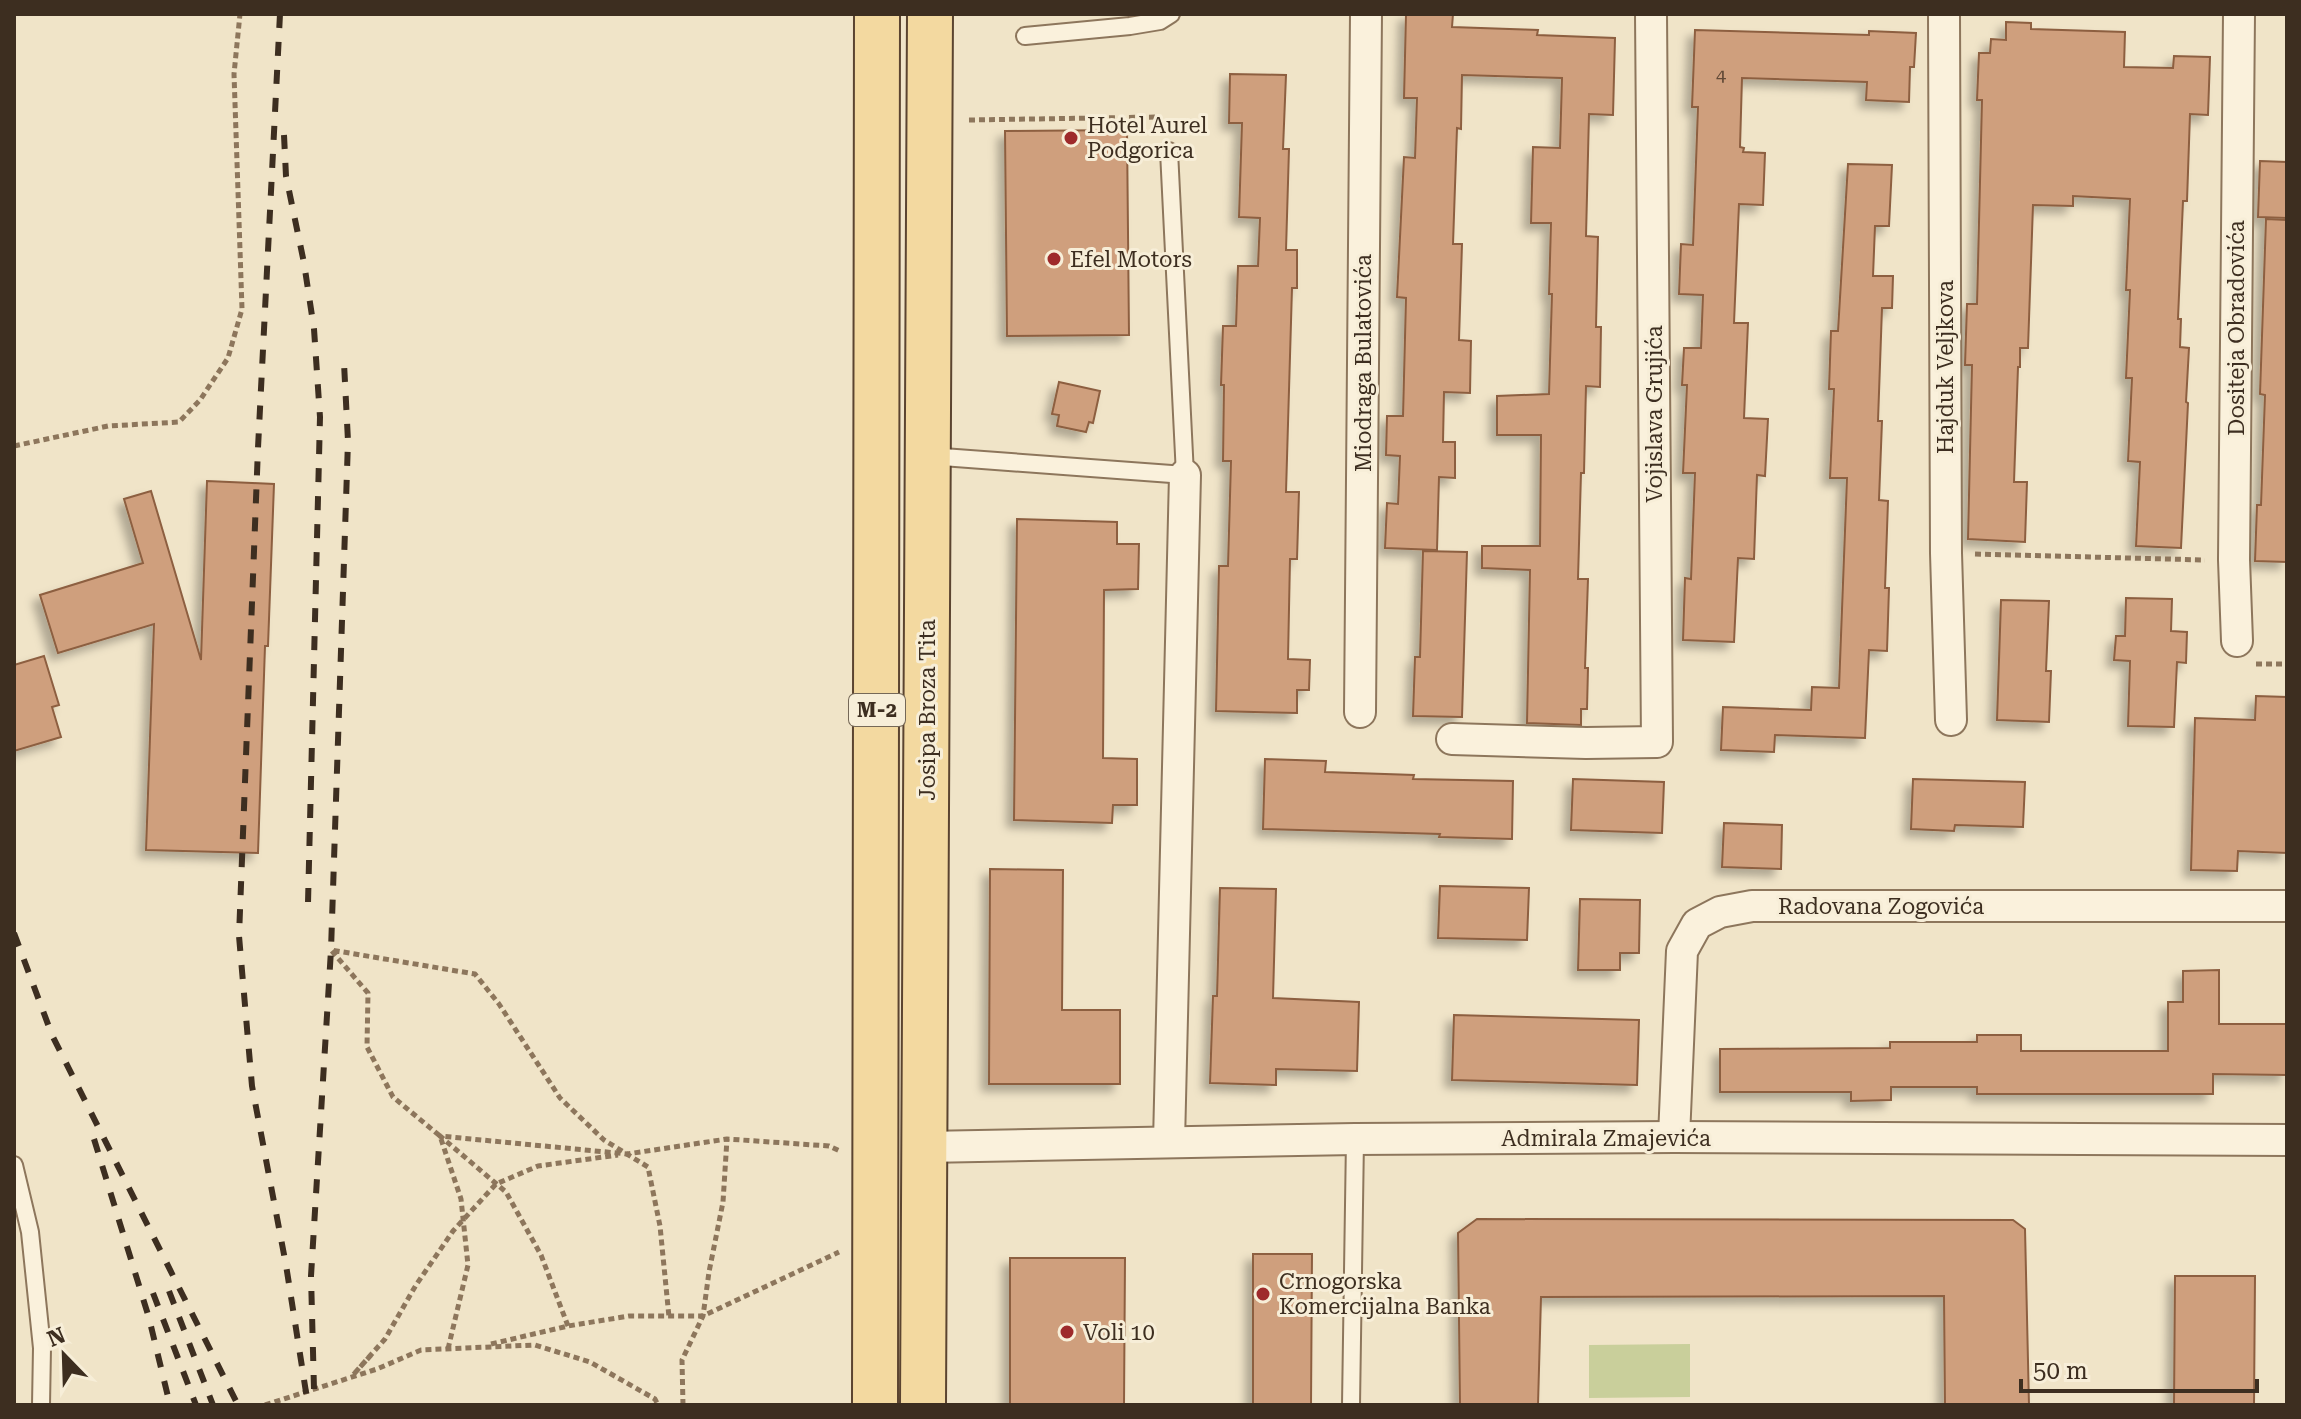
<svg xmlns="http://www.w3.org/2000/svg" width="2301" height="1419" font-family="'Roboto Serif',serif">
	<style>
		.green { fill: #c9cf9b }
		.building { fill: #cf9f7d; stroke: #8d5f41; stroke-width: 2; filter: url(#shadow) }
		.lines { fill: none; stroke-linecap: round; stroke-linejoin: round }
		.lane-casing { stroke: #8d765c; stroke-width: 20 }
		.street-casing { stroke: #8d765c; stroke-width: 34 }
		.primary-casing { stroke: #5b4430; stroke-width: 48 }
		.path { stroke: #8d765c; stroke-width: 5; stroke-dasharray: 6 4; stroke-linecap: butt }
		.lane { stroke: #faf1dc; stroke-width: 16 }
		.street { stroke: #faf1dc; stroke-width: 30 }
		.primary { stroke: #f3d9a0; stroke-width: 44 }
		.rail { stroke: #3d2e20; stroke-width: 6; stroke-dasharray: 14 14; stroke-linecap: butt }
		.poi-dot { fill: #9e2a2b; stroke: #f7eed8; stroke-width: 3 }
		.labels { text-anchor: middle; dominant-baseline: central; stroke-width: 6; stroke-linejoin: round; paint-order: stroke }
		.number-label { font-size: 18px; fill: #624a37 }
		.shield { fill: #f7eed8; stroke: #756857; stroke-width: 2 }
		.shield-label { font-size: 20px; font-weight: bold; fill: #3d2e20 }
		.poi-label { font-size: 22px; fill: #3d2e20; stroke: #f7eed8; text-anchor: start }
		.street-label { font-size: 22px; fill: #3d2e20; stroke: #f7eed8 }
	</style>
	<defs>
		<filter id="shadow"><feDropShadow dx="-7" dy="7" stdDeviation="4" flood-color="#0004"/></filter>
	</defs>
	<rect width="100%" height="100%" fill="#f0e4c8"/>
	<path class="green" d="M 1690,1344 L 1690,1397 L 1589,1398 L 1589,1345 Z"/>
	<g class="building">
		<path d="M 1406,14 L 1453,14 L 1452,27 L 1538,30 L 1537,35 L 1615,38 L 1613,115 L 1589,114 L 1586,236 L 1598,237 L 1596,327 L 1601,327 L 1600,387 L 1586,386 L 1584,473 L 1581,473 L 1578,579 L 1588,579 L 1585,668 L 1588,668 L 1587,709 L 1581,709 L 1581,725 L 1527,723 L 1530,570 L 1482,568 L 1482,546 L 1540,546 L 1541,435 L 1497,435 L 1497,396 L 1549,394 L 1552,294 L 1549,294 L 1551,223 L 1531,223 L 1533,147 L 1560,148 L 1562,78 L 1462,75 L 1461,129 L 1457,128 L 1453,244 L 1462,244 L 1459,340 L 1471,341 L 1470,393 L 1444,392 L 1443,442 L 1455,442 L 1455,478 L 1439,477 L 1437,550 L 1385,548 L 1387,503 L 1398,504 L 1400,456 L 1386,455 L 1387,416 L 1403,416 L 1406,298 L 1397,297 L 1404,157 L 1415,158 L 1417,98 L 1404,98 Z"/>
		<path d="M 2006,22 L 2031,23 L 2031,29 L 2125,32 L 2124,67 L 2173,68 L 2174,56 L 2210,57 L 2208,115 L 2190,114 L 2187,201 L 2183,201 L 2178,319 L 2181,319 L 2180,347 L 2189,348 L 2186,402 L 2188,403 L 2181,548 L 2136,546 L 2140,462 L 2128,461 L 2132,378 L 2126,378 L 2130,290 L 2126,290 L 2130,199 L 2073,196 L 2073,206 L 2033,205 L 2028,348 L 2020,348 L 2020,367 L 2018,367 L 2014,482 L 2027,482 L 2025,542 L 1968,539 L 1972,365 L 1965,365 L 1967,304 L 1977,304 L 1982,100 L 1977,100 L 1979,53 L 1990,53 L 1991,39 L 2006,40 Z"/>
		<path d="M 1695,30 L 1869,35 L 1869,31 L 1916,33 L 1914,67 L 1910,67 L 1909,102 L 1866,100 L 1867,82 L 1742,78 L 1740,147 L 1744,148 L 1743,152 L 1765,153 L 1763,205 L 1739,204 L 1734,323 L 1748,323 L 1744,418 L 1768,419 L 1765,476 L 1757,475 L 1754,559 L 1738,558 L 1734,642 L 1683,640 L 1685,578 L 1691,579 L 1695,473 L 1683,473 L 1687,385 L 1682,385 L 1684,348 L 1701,348 L 1703,295 L 1679,294 L 1681,244 L 1693,245 L 1698,107 L 1692,107 Z"/>
		<path d="M 1230,74 L 1286,75 L 1283,149 L 1289,149 L 1286,250 L 1297,250 L 1297,288 L 1292,288 L 1286,492 L 1299,492 L 1297,559 L 1290,559 L 1288,659 L 1310,660 L 1309,690 L 1297,690 L 1297,713 L 1216,711 L 1219,566 L 1228,566 L 1231,461 L 1223,461 L 1224,385 L 1221,385 L 1223,326 L 1236,326 L 1238,266 L 1258,266 L 1260,218 L 1239,217 L 1242,123 L 1229,123 Z"/>
		<path d="M 1127,130 L 1129,335 L 1007,336 L 1005,131 Z"/>
		<path d="M 2260,161 L 2287,162 L 2287,218 L 2258,217 Z"/>
		<path d="M 1848,164 L 1892,165 L 1889,226 L 1875,226 L 1873,276 L 1893,276 L 1892,308 L 1882,308 L 1878,421 L 1882,421 L 1879,500 L 1888,501 L 1885,588 L 1889,588 L 1887,651 L 1869,650 L 1865,738 L 1775,735 L 1774,752 L 1721,750 L 1723,707 L 1811,710 L 1812,687 L 1839,688 L 1847,478 L 1830,478 L 1834,389 L 1829,389 L 1831,331 L 1838,331 Z"/>
		<path d="M 2266,219 L 2287,220 L 2287,562 L 2255,561 L 2257,505 L 2261,505 L 2265,395 L 2260,394 Z"/>
		<path d="M 1059,382 L 1100,391 L 1093,423 L 1089,422 L 1086,432 L 1057,426 L 1059,415 L 1052,414 Z"/>
		<path d="M 207,481 L 274,484 L 268,646 L 265,646 L 258,853 L 146,850 L 154,624 L 58,653 L 40,595 L 143,563 L 124,499 L 151,491 L 201,660 Z"/>
		<path d="M 1017,519 L 1117,522 L 1117,544 L 1139,544 L 1138,589 L 1104,590 L 1103,758 L 1137,759 L 1137,805 L 1113,805 L 1112,823 L 1014,820 Z"/>
		<path d="M 1423,551 L 1467,552 L 1462,717 L 1413,716 L 1415,657 L 1420,657 Z"/>
		<path d="M 2126,598 L 2172,599 L 2171,631 L 2187,632 L 2186,663 L 2177,662 L 2174,727 L 2128,726 L 2130,661 L 2114,660 L 2116,636 L 2125,636 Z"/>
		<path d="M 2001,600 L 2049,601 L 2046,671 L 2051,671 L 2049,722 L 1997,720 Z"/>
		<path d="M 44,656 L 59,705 L 52,707 L 61,737 L 14,751 L 14,665 Z"/>
		<path d="M 2256,696 L 2287,697 L 2287,853 L 2238,851 L 2237,871 L 2191,870 L 2195,718 L 2255,720 Z"/>
		<path d="M 1265,759 L 1326,761 L 1325,772 L 1414,775 L 1413,779 L 1513,781 L 1512,839 L 1439,837 L 1440,834 L 1263,829 Z"/>
		<path d="M 1573,779 L 1664,782 L 1662,833 L 1571,830 Z"/>
		<path d="M 1913,779 L 2025,782 L 2023,827 L 1955,825 L 1954,831 L 1911,829 Z"/>
		<path d="M 1724,823 L 1782,825 L 1781,869 L 1722,867 Z"/>
		<path d="M 990,869 L 1063,870 L 1062,1010 L 1120,1010 L 1120,1084 L 989,1084 Z"/>
		<path d="M 1440,886 L 1529,888 L 1527,940 L 1438,938 Z"/>
		<path d="M 1220,888 L 1276,889 L 1273,998 L 1359,1002 L 1357,1071 L 1276,1069 L 1276,1085 L 1210,1083 L 1213,996 L 1217,996 Z"/>
		<path d="M 1580,899 L 1640,900 L 1639,953 L 1620,953 L 1620,970 L 1578,970 Z"/>
		<path d="M 2219,970 L 2219,1024 L 2287,1024 L 2287,1075 L 2213,1074 L 2213,1094 L 1977,1094 L 1977,1087 L 1891,1087 L 1891,1100 L 1851,1101 L 1851,1092 L 1720,1092 L 1720,1049 L 1890,1048 L 1890,1042 L 1977,1042 L 1977,1035 L 2021,1035 L 2021,1051 L 2168,1051 L 2168,1002 L 2183,1002 L 2183,971 Z"/>
		<path d="M 1454,1015 L 1639,1020 L 1637,1085 L 1452,1080 Z"/>
		<path d="M 1477,1219 L 2013,1220 L 2025,1229 L 2029,1405 L 1945,1405 L 1944,1296 L 1541,1297 L 1538,1405 L 1460,1405 L 1458,1233 Z"/>
		<path d="M 1253,1254 L 1312,1254 L 1311,1405 L 1253,1405 Z"/>
		<path d="M 1010,1258 L 1125,1258 L 1124,1405 L 1010,1405 Z"/>
		<path d="M 2175,1276 L 2255,1276 L 2254,1405 L 2174,1405 Z"/>
	</g>
	<g class="lines">
		<g class="lane-casing">
			<g id="lane">
				<path d="M 1025,36 L 1130,26 L 1160,21 L 1171,14"/>
				<path d="M 929,456 L 1185,475 L 1169,151"/>
				<path d="M 14,1165 L 30,1232 L 42,1348 L 41,1405"/>
				<path d="M 1351,1405 L 1355,1139"/>
			</g>
		</g>
		<g class="street-casing">
			<g id="street">
				<path d="M 1944,14 L 1946,553 L 1951,720"/>
				<path d="M 2237,641 L 2234,560 L 2239,14"/>
				<path d="M 1360,712 L 1366,14"/>
				<path d="M 1452,739 L 1586,743 L 1657,742 L 1651,14"/>
				<path d="M 1674,1137 L 1682,951 L 1697,924 L 1720,912 L 1752,906 L 2287,906"/>
				<path d="M 1169,1142 L 1185,475"/>
				<path d="M 925,1147 L 1355,1139 L 1674,1137 L 2287,1140"/>
			</g>
		</g>
		<g class="primary-casing">
			<g id="primary">
				<path d="M 875,1405 L 877,14"/>
				<path d="M 923,1405 L 930,14"/>
			</g>
		</g>
		<g class="path">
			<path d="M 969,120 L 1157,117"/>
			<path d="M 14,446 L 108,426 L 179,422 L 200,400 L 228,358 L 242,309 L 234,74 L 240,14"/>
			<path d="M 1975,554 L 2205,560"/>
			<path d="M 2256,664 L 2287,664"/>
			<path d="M 568,1326 L 541,1255 L 506,1192 L 440,1136 L 627,1154 L 727,1139 L 829,1146 L 840,1151"/>
			<path d="M 491,1344 L 568,1326 L 629,1316 L 703,1316 L 839,1252"/>
			<path d="M 448,1349 L 468,1265 L 461,1199 L 440,1136 L 393,1097 L 367,1047 L 368,993 L 331,950 L 475,974 L 499,1004 L 560,1098 L 604,1140 L 648,1167 L 660,1226 L 669,1317"/>
			<path d="M 371,1355 L 353,1375 L 385,1339 L 416,1285 L 453,1231 L 496,1184 L 538,1166 L 618,1155"/>
			<path d="M 265,1405 L 377,1369 L 421,1350 L 535,1345 L 590,1362 L 655,1399 L 658,1405"/>
			<path d="M 683,1405 L 682,1360 L 703,1316 L 709,1272 L 723,1202 L 727,1139"/>
		</g>
		<use href="#lane" class="lane"/>
		<use href="#street" class="street"/>
		<use href="#primary" class="primary"/>
		<g class="rail">
			<path d="M 280,14 L 258,448 L 239,936 L 252,1086 L 286,1265 L 308,1405"/>
			<path d="M 284,135 L 286,176 L 304,263 L 314,329 L 320,417 L 308,903"/>
			<path d="M 14,933 L 52,1035 L 238,1405"/>
			<path d="M 94,1139 L 149,1318 L 170,1405"/>
			<path d="M 169,1291 L 213,1405"/>
			<path d="M 153,1293 L 196,1405"/>
			<path d="M 314,1389 L 311,1276 L 331,950 L 348,441 L 344,363"/>
		</g>
	</g>
	<g class="poi-dot">
		<circle cx="1071" cy="138" r="8"/>
		<circle cx="1054" cy="259" r="8"/>
		<circle cx="1263" cy="1294" r="8"/>
		<circle cx="1067" cy="1332" r="8"/>
	</g>
	<g class="labels">
		<g class="number-label">
			<text x="1721" y="74">4</text>
		</g>
		<rect class="shield" x="849" y="694" width="56" height="32" rx="6"/>
		<g class="shield-label">
			<text x="877" y="710">M-2</text>
		</g>
		<g class="poi-label">
			<text x="1087" y="125">Hotel Aurel<tspan x="1087" dy="25">Podgorica</tspan></text>
			<text x="1070" y="259">Efel Motors</text>
			<text x="1279" y="1281">Crnogorska<tspan x="1279" dy="25">Komercijalna Banka</tspan></text>
			<text x="1083" y="1332">Voli 10</text>
		</g>
		<g class="street-label">
			<text transform="translate(2236 328) rotate(-90)">Dositeja Obradovića</text>
			<text transform="translate(1363 363) rotate(-90)">Miodraga Bulatovića</text>
			<text transform="translate(1945 367) rotate(-90)">Hajduk Veljkova</text>
			<text transform="translate(1654 414) rotate(-90)">Vojislava Grujića</text>
			<text transform="translate(927 710) rotate(-90)">Josipa Broza Tita</text>
			<text x="1881" y="906">Radovana Zogovića</text>
			<text x="1606" y="1138">Admirala Zmajevića</text>
		</g>
	</g>
	<rect width="2301" height="1419" fill="none" stroke="#3d2e20" stroke-width="32"/>
	<g transform="translate(64 1355) rotate(337)" stroke="#f7eed8" stroke-width="6" paint-order="stroke">
	<path d="M0-6L14 30L0 20L-14 30Z" fill="#3d2e20"/>
	<text y="-12" font-size="22" font-weight="bold" text-anchor="middle" fill="#3d2e20">N</text>
	</g>
	<path d="M2021 1379v12h236v-12" fill="none" stroke="#3d2e20" stroke-width="4"/>
	<text x="2033" y="1379" font-size="24" fill="#3d2e20" stroke="#f7eed8" stroke-width="6" paint-order="stroke">50 m</text>
</svg>
